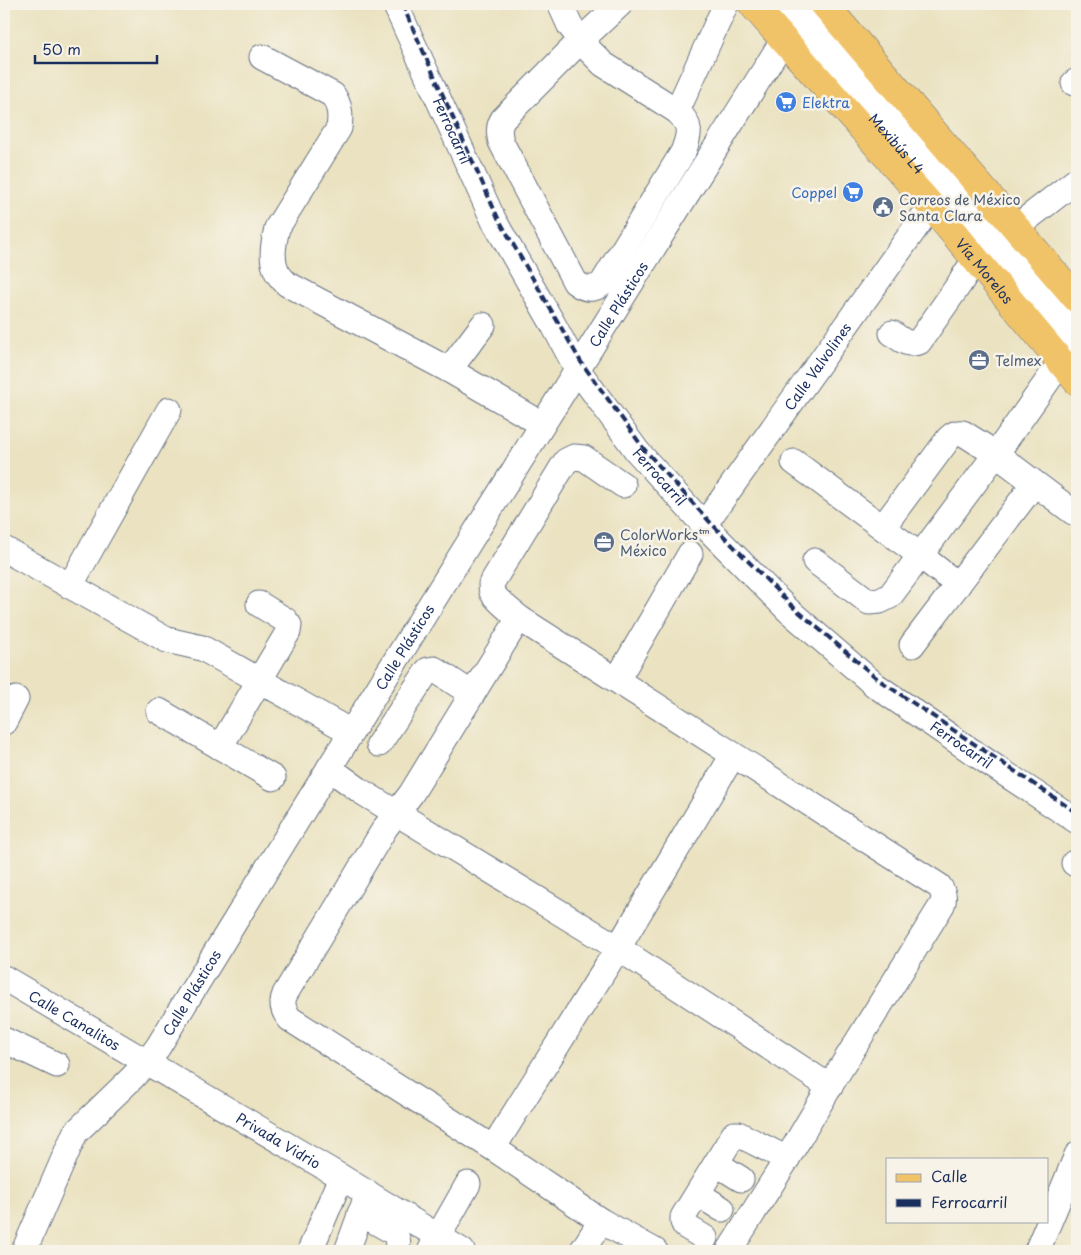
<svg xmlns="http://www.w3.org/2000/svg" width="1081" height="1255" font-family="'Playpen Sans',sans-serif">
	<style>
		.lines { fill: none; stroke-linecap: round; stroke-linejoin: round }
		.minor-casing { stroke: #636e80; stroke-width: 27 }
		.major-casing { stroke: #636e80; stroke-width: 29 }
		.minor { stroke: #fff; stroke-width: 25 }
		.major { stroke: #f1c369; stroke-width: 28 }
		.rail { stroke: #1b2f5e; stroke-width: 4; stroke-dasharray: 8 4; stroke-linecap: butt }
		.labels { text-anchor: middle; dominant-baseline: central; stroke-width: 5; stroke-linejoin: round; paint-order: stroke }
		.shop-label { font-size: 14px; fill: #366cbe; stroke: #f7f3e8; text-anchor: start }
		.street-label { font-size: 14px; fill: #1b2f5e; stroke: #f7f3e8 }
		.service-label { font-size: 14px; fill: #4e5e75; stroke: #f7f3e8; text-anchor: start }
	</style>
	<rect width="100%" height="100%" fill="#f7f3e8"/>
	<filter id="ink" filterUnits="userSpaceOnUse"><feTurbulence type="fractalNoise" baseFrequency=".02" numOctaves="2"/><feDisplacementMap in="SourceGraphic" scale="10" xChannelSelector="R" yChannelSelector="G"/><feConvolveMatrix kernelMatrix="1 2 1 2 8 2 1 2 1" color-interpolation-filters="sRGB"/></filter>
	<filter id="wash" filterUnits="userSpaceOnUse"><feTurbulence type="fractalNoise" baseFrequency=".0096" numOctaves="4" result="noise"/><feDisplacementMap in="SourceGraphic" scale="20" xChannelSelector="R" yChannelSelector="G"/><feGaussianBlur stdDeviation="1.12" result="paint"/><feColorMatrix in="noise" values="0 0 0 0 0 0 0 0 0 0 0 0 0 0 0 0 0 1.4 0 .05"/><feComposite in="paint" operator="in"/></filter>
	<g filter="url(#wash)">
		<rect width="100%" height="100%" fill="#eae2c0"/>
	</g>
	<g filter="url(#ink)">
		<g class="lines">
			<g class="minor-casing">
				<g id="minor">
					<path id="s1" d="M 395,4 L 493,219 L 553,324 L 577,369 L 637,451 L 704,525 L 788,610 L 875,685 L 989,763 L 1077,821"/>
					<path d="M 560,4 L 570,26 L 590,51 L 603,64 L 677,111 C 692,125 690,134 683,152 L 602,284 C 592,291 584,289 575,282 L 501,142 C 499,133 498,127 503,119 L 581,40 L 620,4"/>
					<path id="s2" d="M 774,4 L 978,235 L 1077,353"/>
					<path d="M 804,4 L 1077,323"/>
					<path d="M 262,57 L 333,95 C 340,106 341,115 339,128 L 277,228 C 274,242 270,258 277,272 C 279,276 283,280 287,284 L 449,370 L 542,424"/>
					<path d="M 1074,83 L 1077,81"/>
					<path d="M 677,111 L 726,4"/>
					<path d="M 892,333 C 900,339 907,346 919,342 L 960,283 L 975,259 L 1077,180"/>
					<path d="M 449,370 L 483,325"/>
					<path d="M 794,462 L 921,556 L 958,585"/>
					<path d="M 623,485 L 584,458 L 574,457 L 566,461 L 491,584 C 491,587 491,589 492,592 C 496,600 512,612 519,618 L 939,886 C 944,893 945,898 942,905 L 836,1076 L 787,1159 L 729,1251"/>
					<path id="s3" d="M 704,525 L 931,206"/>
					<path d="M 883,527 L 949,438 C 953,434 957,432 963,433 L 996,454 L 1073,512"/>
					<path d="M 4,549 L 167,640 L 202,648 L 351,732"/>
					<path d="M 815,561 L 869,602 L 880,601 L 890,596 L 996,454 L 1061,362"/>
					<path d="M 70,586 L 169,410"/>
					<path d="M 519,618 L 411,794 L 385,828 L 285,994 C 281,1003 283,1011 290,1019 L 493,1148 L 601,1221 L 655,1251"/>
					<path d="M 912,645 L 1034,484"/>
					<path d="M 617,680 L 690,554"/>
					<path d="M 159,711 L 273,778"/>
					<path d="M 4,722 L 16,699"/>
					<path d="M 379,744 L 428,670 L 434,669 L 472,694"/>
					<path d="M 220,747 L 288,632 L 289,625 L 285,620 L 259,604"/>
					<path d="M 329,768 L 362,792 L 618,948 L 830,1087"/>
					<path d="M 1074,863 L 1077,865"/>
					<path id="s4" d="M 4,978 L 341,1177 L 310,1251"/>
					<path d="M 4,1040 L 57,1065"/>
					<path d="M 493,1148 L 618,948 L 733,755"/>
					<path d="M 717,1164 L 741,1179"/>
					<path d="M 341,1177 L 462,1251"/>
					<path d="M 698,1194 L 722,1209"/>
					<path d="M 360,1213 L 394,1232 C 398,1238 399,1245 396,1251"/>
					<path d="M 705,1238 L 685,1226 L 683,1222 L 683,1217 L 734,1134 L 738,1134 L 787,1159"/>
					<path d="M 431,1249 L 468,1184"/>
					<path id="s5" d="M 24,1251 L 75,1133 L 131,1079 L 147,1062 L 158,1047 C 364,709 574,374 784,39"/>
					<path d="M 347,1251 L 368,1193"/>
					<path d="M 582,1251 L 601,1221"/>
					<path d="M 1037,1251 L 1077,1155"/>
				</g>
			</g>
			<g class="major-casing">
				<g id="major">
					<path id="s6" d="M 752,4 L 931,206 L 1077,381"/>
					<path d="M 824,4 L 1077,299"/>
				</g>
			</g>
			<use href="#minor" class="minor"/>
			<use href="#major" class="major"/>
			<path class="rail" d="M 402,4 L 498,218 L 581,362 L 644,449 L 708,520 L 792,606 L 879,680 L 1077,813"/>
		</g>
	</g>
	<defs>
		<g id="supermarket-disc" transform="scale(1.125)"><circle r="9.5" fill="#3f7fe0" stroke="#f7f3e8"/><path d="M-6-5.5h2.5l.6 2H6L4.5 2H-2.5L-4.4-4H-6ZM-1.5 3.2a1.3 1.3 0 1 0 .1 0ZM3 3.2a1.3 1.3 0 1 0 .1 0Z" fill="#fff"/></g>
		<g id="civic-disc" transform="scale(1.125)"><circle r="9.5" fill="#5c6f8a" stroke="#f7f3e8"/><path d="M-.6-6.5H3V-4.5H.6V-3L4-1V1h2V6H-6V1h2V-1L-.6-3ZM-1.2 2.5V6h2.4V2.5Z" fill="#fff"/></g>
		<g id="office-disc" transform="scale(1.125)"><circle r="9.5" fill="#5c6f8a" stroke="#f7f3e8"/><path d="M-6-3h4V-5.5h4V-3h4V5H-6ZM-1-4.5V-3h2v-1.5ZM-6 0V1H6V0Z" fill="#fff"/></g>
	</defs>
	<g fill-rule="evenodd">
		<use href="#supermarket-disc" x="786" y="102"/>
		<use href="#supermarket-disc" x="853" y="192"/>
		<use href="#civic-disc" x="883" y="207"/>
		<use href="#office-disc" x="979" y="360"/>
		<use href="#office-disc" x="604" y="542"/>
	</g>
	<g class="labels">
		<g class="shop-label">
			<text x="802" y="102">Elektra</text>
			<text x="837" y="192" text-anchor="end">Coppel</text>
		</g>
		<g class="street-label">
			<text stroke="none"><textPath href="#s1" startOffset="139">Ferrocarril</textPath></text>
			<text stroke="none"><textPath href="#s2" startOffset="186">Mexibús L4</textPath></text>
			<text stroke="none"><textPath href="#s6" startOffset="354">Vía Morelos</textPath></text>
			<text stroke="none"><textPath href="#s5" startOffset="1122">Calle Plásticos</textPath></text>
			<text stroke="none"><textPath href="#s3" startOffset="195">Calle Valvolines</textPath></text>
			<text stroke="none"><textPath href="#s1" startOffset="544">Ferrocarril</textPath></text>
			<text stroke="none"><textPath href="#s5" startOffset="718">Calle Plásticos</textPath></text>
			<text stroke="none"><textPath href="#s1" startOffset="949">Ferrocarril</textPath></text>
			<text stroke="none"><textPath href="#s5" startOffset="312">Calle Plásticos</textPath></text>
			<text stroke="none"><textPath href="#s4" startOffset="82">Calle Canalitos</textPath></text>
			<text stroke="none"><textPath href="#s4" startOffset="319">Privada Vidrio</textPath></text>
		</g>
		<g class="service-label">
			<text x="899" y="199">Correos de México<tspan x="899" dy="16">Santa Clara</tspan></text>
			<text x="995" y="360">Telmex</text>
			<text x="620" y="534">ColorWorks™<tspan x="620" dy="16">México</tspan></text>
		</g>
	</g>
	<rect width="1081" height="1255" fill="none" stroke="#f7f3e8" stroke-width="20"/>
	<rect x="886" y="1158" width="162" height="65" fill="#f7f3e8" stroke="#9fa5b1"/>
	<rect x="896" y="1174" width="25" height="8" fill="#f1c369" stroke="#9fa5b1"/>
	<text x="931" y="1182" font-size="15" fill="#1b2f5e">Calle</text>
	<rect x="896" y="1199" width="25" height="8" fill="#1b2f5e" stroke="#9fa5b1"/>
	<text x="931" y="1208" font-size="15" fill="#1b2f5e">Ferrocarril</text>
	<path d="M35 55v8h122v-8" fill="none" stroke="#1b2f5e" stroke-width="2.5"/>
	<text x="42" y="55" font-size="15" fill="#1b2f5e" stroke="#f7f3e8" stroke-width="4" paint-order="stroke">50 m</text>
</svg>
